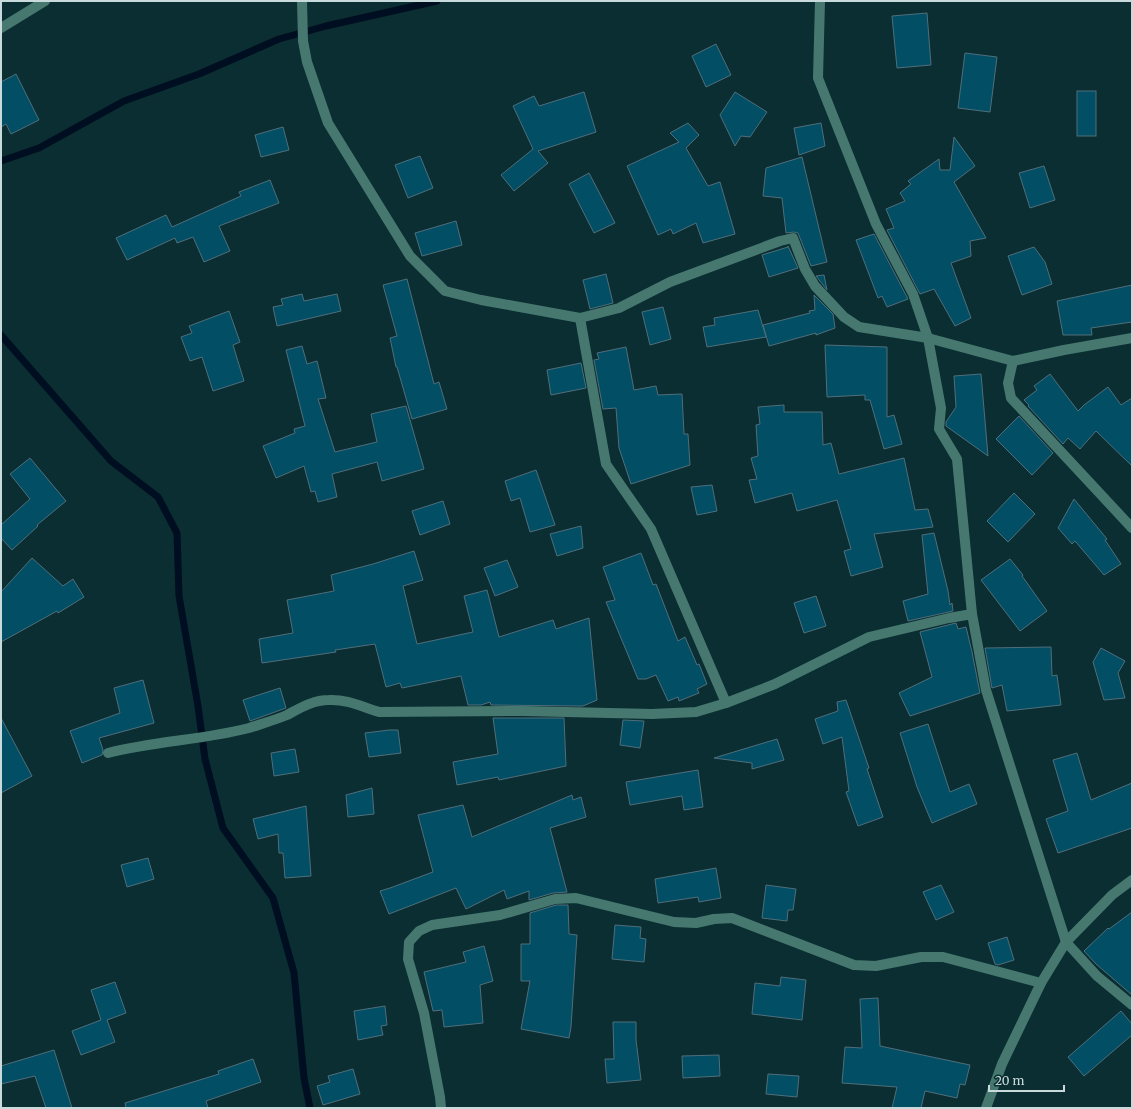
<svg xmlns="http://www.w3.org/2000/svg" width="1133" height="1109" font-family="Merriweather,serif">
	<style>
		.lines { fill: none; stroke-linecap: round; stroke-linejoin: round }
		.stream { stroke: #000e21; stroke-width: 7 }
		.building { fill: #024e64; stroke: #506e7b }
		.minor { stroke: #467870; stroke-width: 10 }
	</style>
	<rect width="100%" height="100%" fill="#0a2e31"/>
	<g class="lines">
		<g class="stream">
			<path d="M 1,161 L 39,148 L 124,101 L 199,74 L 279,39 L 326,26 L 437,1"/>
			<path d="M 1,335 L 111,461 L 158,497 L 177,533 L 179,596 L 198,706 L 205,759 L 223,828 L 273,898 L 294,973 L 304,1078 L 310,1108"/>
		</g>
	</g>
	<g class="building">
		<path d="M 927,13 L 931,65 L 897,68 L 892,16 Z"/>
		<path d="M 716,44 L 731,75 L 706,87 L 692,56 Z"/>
		<path d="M 965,53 L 997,57 L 990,112 L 958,108 Z"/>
		<path d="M 16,74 L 39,120 L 11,134 L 6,124 L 1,127 L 1,82 Z"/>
		<rect x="1077" y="91" width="19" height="45"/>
		<path d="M 584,92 L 596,132 L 538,151 L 548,163 L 514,191 L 501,175 L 533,149 L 513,106 L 534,96 L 539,106 Z"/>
		<path d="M 735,92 L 767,112 L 750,137 L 741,136 L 735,146 L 720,115 Z"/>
		<path d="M 688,123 L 699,135 L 686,148 L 708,186 L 720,182 L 735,234 L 703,243 L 696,223 L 673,234 L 671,229 L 658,235 L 627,166 L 679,142 L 670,133 Z"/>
		<path d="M 821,123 L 825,146 L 799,155 L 794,128 Z"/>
		<path d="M 283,127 L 289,150 L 261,157 L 255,135 Z"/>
		<path d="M 954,137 L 975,166 L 954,182 L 986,238 L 970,241 L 971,256 L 951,263 L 971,318 L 955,326 L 934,289 L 920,294 L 887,230 L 894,228 L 886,209 L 905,201 L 900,193 L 911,184 L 908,181 L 939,159 L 940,170 L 950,170 Z"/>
		<path d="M 420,156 L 433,188 L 408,198 L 395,165 Z"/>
		<path d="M 802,157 L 827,262 L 811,266 L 798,233 L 794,232 L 786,233 L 782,198 L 763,196 L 766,168 Z"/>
		<path d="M 1044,166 L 1055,200 L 1030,208 L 1019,173 Z"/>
		<path d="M 589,173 L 615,223 L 594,233 L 569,184 Z"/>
		<path d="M 270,180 L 279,203 L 219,226 L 230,251 L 204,262 L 193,237 L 177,243 L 175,238 L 127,260 L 116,238 L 166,215 L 172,227 L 241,196 L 239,192 Z"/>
		<path d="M 456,221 L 462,245 L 422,256 L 415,233 Z"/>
		<path d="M 874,234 L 908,299 L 887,307 L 882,296 L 878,298 L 856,240 Z"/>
		<path d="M 788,246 L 798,268 L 769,277 L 762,255 L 788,247 Z"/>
		<path d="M 1034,247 L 1045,262 L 1052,284 L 1022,295 L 1008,256 Z"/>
		<path d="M 606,274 L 613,303 L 590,309 L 583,280 Z"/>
		<path d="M 824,275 L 827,290 L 816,276 Z"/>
		<path d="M 407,279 L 434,384 L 439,382 L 447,409 L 412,419 L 397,367 L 396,367 L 390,338 L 397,336 L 383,285 Z"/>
		<path d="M 1132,285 L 1132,322 L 1091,328 L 1092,335 L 1063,335 L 1057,301 Z"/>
		<path d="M 302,294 L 304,301 L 337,294 L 341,311 L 277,326 L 273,307 L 283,305 L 281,299 Z"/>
		<path d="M 814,295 L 833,314 L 835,328 L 816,335 L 816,333 L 769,346 L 763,325 L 810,313 L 809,311 L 815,310 Z"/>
		<path d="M 663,307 L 671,339 L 650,345 L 642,312 Z"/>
		<path d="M 758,310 L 766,337 L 707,347 L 703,327 L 715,325 L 714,318 Z"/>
		<path d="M 229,311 L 240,342 L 233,345 L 244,381 L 213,391 L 202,357 L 190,361 L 181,337 L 192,333 L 189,326 Z"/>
		<path d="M 825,345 L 887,347 L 887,417 L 894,415 L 902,444 L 884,449 L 870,400 L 865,400 L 865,395 L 827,397 Z"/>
		<path d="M 302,346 L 307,364 L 317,361 L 326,398 L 318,399 L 335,452 L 377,442 L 371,414 L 406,406 L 424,469 L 382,481 L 377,462 L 332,474 L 337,497 L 318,502 L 315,491 L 311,492 L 304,466 L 276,478 L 263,446 L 295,433 L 294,429 L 305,426 L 286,350 Z"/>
		<path d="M 626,347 L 634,390 L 656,386 L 658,395 L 682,394 L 684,434 L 688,434 L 690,465 L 631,484 L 619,448 L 616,408 L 603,409 L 594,360 L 599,359 L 597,353 Z"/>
		<path d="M 581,363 L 586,388 L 551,395 L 547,370 Z"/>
		<path d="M 981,374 L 988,456 L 946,426 L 946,422 L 956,407 L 954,376 Z"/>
		<path d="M 1050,374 L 1078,411 L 1084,405 L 1108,387 L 1121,405 L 1132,398 L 1132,466 L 1096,431 L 1080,449 L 1068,438 L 1063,444 L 1028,406 L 1029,405 L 1024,400 L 1037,390 L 1034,386 Z"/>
		<path d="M 784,405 L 784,412 L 822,412 L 823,445 L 831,443 L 839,474 L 904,458 L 915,510 L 928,509 L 933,527 L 874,534 L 883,567 L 851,576 L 844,551 L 851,549 L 837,500 L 797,511 L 792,493 L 755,503 L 749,480 L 757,479 L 751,458 L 758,456 L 756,425 L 760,424 L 758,407 Z"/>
		<path d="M 1019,416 L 1053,453 L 1032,475 L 996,439 Z"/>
		<path d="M 30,458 L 66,501 L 37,525 L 38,526 L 12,550 L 1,538 L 1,525 L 30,499 L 10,474 Z"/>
		<path d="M 536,470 L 555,525 L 530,532 L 520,498 L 511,501 L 505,481 Z"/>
		<path d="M 712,485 L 717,511 L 697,515 L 691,487 Z"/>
		<path d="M 1014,493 L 1035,514 L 1008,542 L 987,521 Z"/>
		<path d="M 1074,499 L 1107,539 L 1105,540 L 1121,564 L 1104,575 L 1075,541 L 1072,544 L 1058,528 Z"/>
		<path d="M 443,501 L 450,524 L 420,535 L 412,511 Z"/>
		<path d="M 581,526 L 583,548 L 557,556 L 550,534 Z"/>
		<path d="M 934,533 L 948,591 L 950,605 L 952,603 L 953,611 L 908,621 L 903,601 L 928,594 L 922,535 Z"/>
		<path d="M 414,551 L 423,580 L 403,586 L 417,644 L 473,632 L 464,596 L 487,590 L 499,637 L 553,620 L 556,629 L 589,618 L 597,700 L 583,706 L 578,706 L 491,705 L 490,702 L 481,705 L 468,705 L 461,676 L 402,688 L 400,683 L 386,687 L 375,644 L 335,650 L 336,652 L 262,663 L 259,639 L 293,633 L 287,600 L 334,591 L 331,575 L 373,564 Z"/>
		<path d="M 641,553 L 653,585 L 656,584 L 678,641 L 685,637 L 697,665 L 699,664 L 707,684 L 697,689 L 699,693 L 679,701 L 678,697 L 668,701 L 656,675 L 646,679 L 638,679 L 606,602 L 615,600 L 603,567 Z"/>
		<path d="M 32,558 L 63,586 L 73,579 L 84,597 L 58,613 L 57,611 L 1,642 L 1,592 Z"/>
		<path d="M 1010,559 L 1023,575 L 1022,576 L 1047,611 L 1020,631 L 981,580 Z"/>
		<path d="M 507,560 L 518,587 L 495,596 L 484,568 Z"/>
		<path d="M 816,596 L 826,626 L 804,633 L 794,603 Z"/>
		<path d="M 956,623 L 958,629 L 966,627 L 972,652 L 980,693 L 910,716 L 899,693 L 932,677 L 920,632 Z"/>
		<path d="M 1051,647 L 1052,676 L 1057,675 L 1061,705 L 1007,711 L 1002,685 L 992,688 L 985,648 Z"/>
		<path d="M 1101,648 L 1125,661 L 1118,673 L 1125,698 L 1104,700 L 1093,662 Z"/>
		<path d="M 143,680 L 154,723 L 99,738 L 103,750 L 102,755 L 82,763 L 70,731 L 120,713 L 114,688 Z"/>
		<path d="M 280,688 L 286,708 L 250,721 L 243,700 Z"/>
		<path d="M 846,700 L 869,768 L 867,769 L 883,817 L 858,826 L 846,792 L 849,791 L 842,737 L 823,744 L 815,719 L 838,711 L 837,702 Z"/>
		<path d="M 1,718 L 32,776 L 1,793 Z"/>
		<path d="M 493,718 L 564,718 L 566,766 L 499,780 L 498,777 L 457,785 L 453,762 L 498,754 Z"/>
		<path d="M 623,720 L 644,721 L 640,748 L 620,745 Z"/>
		<path d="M 928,724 L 950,792 L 969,784 L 977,804 L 932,823 L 917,787 L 900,733 Z"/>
		<path d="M 389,730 L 398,730 L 401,753 L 369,757 L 365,733 Z"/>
		<path d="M 777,739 L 784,760 L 752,769 L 752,763 L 714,758 Z"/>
		<path d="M 295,749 L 299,772 L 274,776 L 271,753 Z"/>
		<path d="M 1077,753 L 1091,800 L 1132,783 L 1132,828 L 1058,853 L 1046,819 L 1068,811 L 1053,760 Z"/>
		<path d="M 698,770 L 703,807 L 684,810 L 682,796 L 630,805 L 626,782 Z"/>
		<path d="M 372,788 L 374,814 L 348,817 L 346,795 Z"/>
		<path d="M 572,795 L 573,800 L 581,797 L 586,817 L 550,828 L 567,892 L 553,893 L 529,900 L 529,891 L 507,899 L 504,890 L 466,909 L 456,888 L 389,914 L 380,891 L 390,888 L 433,872 L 418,815 L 463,805 L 472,837 Z"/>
		<path d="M 306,806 L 311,876 L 285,878 L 283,853 L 279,853 L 278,834 L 258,839 L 253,819 Z"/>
		<path d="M 148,858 L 154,879 L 127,887 L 121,865 Z"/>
		<path d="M 716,868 L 721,898 L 699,902 L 698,897 L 658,903 L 655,879 Z"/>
		<path d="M 766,885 L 796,889 L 793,910 L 788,910 L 787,921 L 762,918 Z"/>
		<path d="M 941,885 L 954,912 L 936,920 L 923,892 Z"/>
		<path d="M 556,905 L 568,905 L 569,934 L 577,935 L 571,1027 L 569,1038 L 521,1029 L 530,981 L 521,981 L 521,944 L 530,944 L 530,913 Z"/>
		<path d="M 1132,912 L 1132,995 L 1096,964 L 1084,951 L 1108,928 L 1109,929 Z"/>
		<path d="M 615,925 L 641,927 L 640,938 L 646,939 L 644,962 L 612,959 Z"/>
		<path d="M 1007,937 L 1014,960 L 998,965 L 995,964 L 988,943 Z"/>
		<path d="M 484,946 L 493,981 L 480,985 L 483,1023 L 444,1027 L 442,1010 L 433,1011 L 424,972 L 466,962 L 463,952 Z"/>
		<path d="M 781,977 L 806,980 L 802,1020 L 752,1014 L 755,983 L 780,986 Z"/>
		<path d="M 115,982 L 126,1013 L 107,1020 L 115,1042 L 81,1055 L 72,1031 L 101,1020 L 91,990 Z"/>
		<path d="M 878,998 L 880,1046 L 970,1065 L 965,1085 L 960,1084 L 957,1098 L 925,1091 L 921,1108 L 892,1108 L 897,1087 L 842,1083 L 845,1047 L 862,1048 L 860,999 Z"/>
		<path d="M 385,1006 L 387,1025 L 381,1026 L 383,1035 L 358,1040 L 354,1011 Z"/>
		<path d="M 1121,1011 L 1132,1024 L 1132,1035 L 1084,1076 L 1068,1057 Z"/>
		<path d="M 613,1022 L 636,1022 L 636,1040 L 641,1080 L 607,1083 L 605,1059 L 614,1059 Z"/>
		<path d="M 54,1050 L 72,1108 L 46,1108 L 35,1076 L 1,1084 L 1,1066 Z"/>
		<path d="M 719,1055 L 720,1076 L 683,1078 L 682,1056 Z"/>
		<path d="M 253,1059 L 261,1082 L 206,1101 L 208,1108 L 126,1108 L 125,1103 L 219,1074 L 218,1071 Z"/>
		<path d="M 353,1069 L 360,1094 L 323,1105 L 317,1086 L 330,1082 L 328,1076 Z"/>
		<path d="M 768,1074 L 799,1076 L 797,1097 L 766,1094 Z"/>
	</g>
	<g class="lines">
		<g class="minor">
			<path d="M 302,1 L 303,41 L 307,62 L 328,123 L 410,256 L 445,291 L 481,300 L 580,318 L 619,308 L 670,282 L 780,241 L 793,238 L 805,269 L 815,286 L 844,317 L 859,327 L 928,338 L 1013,361 L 1064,350 L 1132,338"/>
			<path d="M 820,1 L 818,78 L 876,224 L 913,294 L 928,338 L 941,408 L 939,429 L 957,459 L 972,614 L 986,690 L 1066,942 L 1097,976 L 1132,1005"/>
			<path d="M 1,28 L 45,1"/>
			<path d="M 580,318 L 606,464 L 651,529 L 726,703"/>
			<path d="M 1013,361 L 1008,383 L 1011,398 L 1132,528"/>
			<path d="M 108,753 C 155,741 203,740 249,728 C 261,724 275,720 287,715 C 300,708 313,700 329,700 C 347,699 362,707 379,712 L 523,711 L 652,714 L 696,712 L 726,703 L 775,684 L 869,637 L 949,618 L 972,614"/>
			<path d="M 441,1108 L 440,1097 L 424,1013 L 408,959 L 409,942 L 419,931 L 432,925 L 500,915 L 555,899 L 576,898 L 674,922 L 696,923 L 714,919 L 732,918 L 854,965 L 876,966 L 921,957 L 943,957 L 1041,983"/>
			<path d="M 986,1108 L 1002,1064 L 1041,983 L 1066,942 L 1112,895 L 1132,880"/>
		</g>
	</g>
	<rect width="1133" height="1109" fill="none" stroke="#c8dadc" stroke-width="4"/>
	<path d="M989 1085v6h75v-6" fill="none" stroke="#c8dadc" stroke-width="2"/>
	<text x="995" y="1085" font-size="12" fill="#c8dadc" stroke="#0a2e31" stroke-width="3" paint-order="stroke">20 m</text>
</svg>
